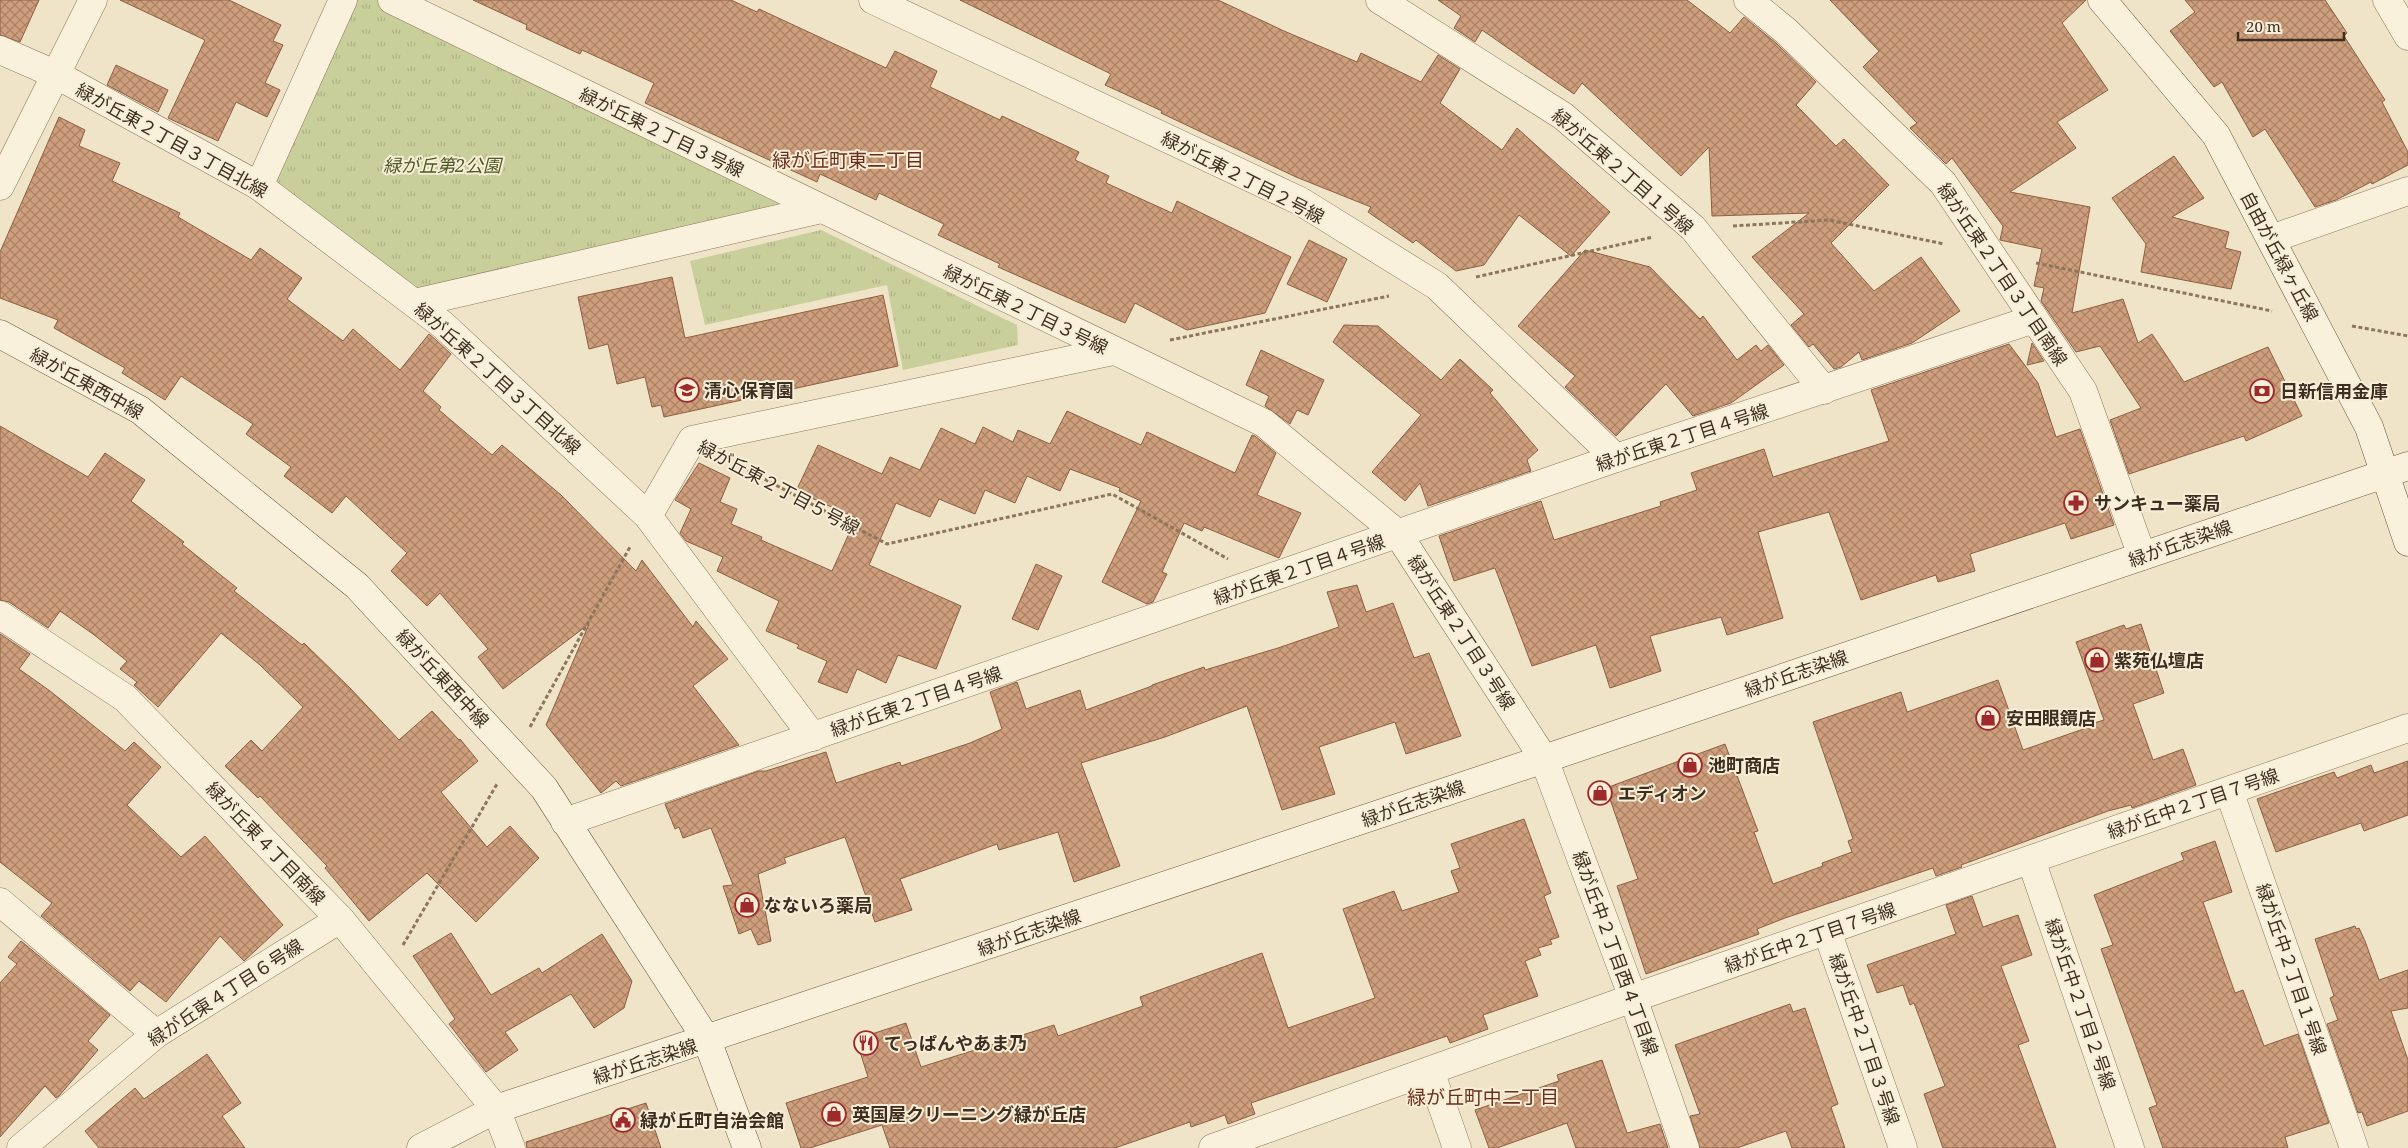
<svg xmlns="http://www.w3.org/2000/svg" width="2408" height="1148" font-family="'Noto Serif','Noto Sans JP',serif">
	<style>
		.grass { fill: url(#grass-tufts) }
		.building { fill: url(#building-cross-hatch); stroke: #8d5f41 }
		.lines { fill: none; stroke-linecap: round; stroke-linejoin: round }
		.street-casing { stroke: #8d765c; stroke-width: 29 }
		.secondary-casing { stroke: #6f573f; stroke-width: 29 }
		.path { stroke: #8d765c; stroke-width: 3; stroke-dasharray: 4 2.5; stroke-linecap: butt }
		.street { stroke: #faf1dc; stroke-width: 28 }
		.secondary { stroke: #faf1dc; stroke-width: 28 }
		.labels { text-anchor: middle; dominant-baseline: central; stroke-width: 4; stroke-linejoin: round; paint-order: stroke }
		.street-label { font-size: 18px; fill: #3d2e20; stroke: #f7eed8 }
		.park-label { font-size: 18px; font-style: italic; fill: #4d5a26; stroke: #f7eed8 }
		.poi-label { font-size: 18px; font-weight: bold; fill: #3d2e20; stroke: #f7eed8; text-anchor: start }
		.neighbourhood-label { font-size: 19px; fill: #6b2e1e; stroke: #f7eed8 }
	</style>
	<defs>
		<pattern id="grass-tufts" width="24" height="20" patternUnits="userSpaceOnUse" patternTransform="scale(1.25)"><rect width="24" height="20" fill="#c9cf9b"/><path d="M3 7l-1-3M5 7V3M7 7l1-3M15 17l-1-3M17 17v-4M19 17l1-3" fill="none" stroke="#aeb285"/></pattern>
		<pattern id="building-cross-hatch" width="8" height="8" patternUnits="userSpaceOnUse" patternTransform="scale(1.25)"><rect width="8" height="8" fill="#cf9f7d"/><path d="M0 0l8 8M0 8l8-8" fill="none" stroke="#a98266"/></pattern>
	</defs>
	<rect width="100%" height="100%" fill="#f0e4c8"/>
	<g class="grass">
		<path d="M 343,0 L 392,0 L 821,209 L 415,303 L 259,186 Z"/>
		<path d="M 821,230 L 1017,325 L 1018,345 L 903,370 L 887,285 L 705,325 L 690,261 Z"/>
	</g>
	<g class="building">
		<path d="M 0,0 L 39,0 L 20,42 L 0,35 Z"/>
		<path d="M 120,0 L 229,0 L 281,25 L 273,41 L 283,45 L 265,83 L 280,90 L 267,117 L 236,102 L 218,141 L 168,118 L 205,40 Z"/>
		<path d="M 473,0 L 731,0 L 757,12 L 759,9 L 886,68 L 895,51 L 937,71 L 930,87 L 1000,120 L 1002,116 L 1079,152 L 1075,160 L 1109,176 L 1106,183 L 1172,213 L 1177,201 L 1291,257 L 1265,313 L 1187,330 L 1135,303 L 1125,323 L 998,267 L 1000,264 L 938,235 L 944,224 L 879,193 L 876,200 L 820,174 L 817,182 L 645,103 L 654,83 L 582,50 L 580,54 L 526,29 L 527,25 Z"/>
		<path d="M 960,0 L 1218,0 L 1284,31 L 1357,62 L 1361,53 L 1421,82 L 1438,55 L 1460,69 L 1440,103 L 1502,150 L 1517,128 L 1610,212 L 1571,256 L 1519,215 L 1484,265 L 1456,271 L 1416,240 L 1413,243 L 1368,212 L 1371,207 L 1296,177 L 1161,113 L 1162,111 L 1105,85 L 1111,74 Z"/>
		<path d="M 1438,0 L 1687,0 L 1730,33 L 1744,17 L 1776,43 L 1816,82 L 1796,105 L 1836,146 L 1844,139 L 1889,185 L 1831,243 L 1874,291 L 1921,257 L 1960,311 L 1912,343 L 1862,360 L 1859,352 L 1841,367 L 1834,369 L 1813,344 L 1809,347 L 1791,325 L 1804,314 L 1752,257 L 1809,213 L 1712,216 L 1709,147 L 1681,176 L 1582,83 L 1574,94 L 1482,30 L 1475,42 L 1454,28 L 1461,16 Z"/>
		<path d="M 1830,0 L 2086,0 L 2062,23 L 2108,90 L 2057,122 L 2076,148 L 2010,192 L 2090,207 L 2072,313 L 2123,299 L 2138,343 L 2152,334 L 2184,382 L 2268,347 L 2302,416 L 2246,441 L 2244,436 L 2129,474 L 2110,420 L 2141,408 L 2100,346 L 2076,352 L 2041,301 L 2044,288 L 2034,286 L 2042,249 L 2000,240 L 2003,226 L 1952,158 L 1946,164 L 1910,128 L 1917,123 L 1863,67 L 1879,51 Z"/>
		<path d="M 2185,0 L 2325,0 L 2347,33 L 2344,36 L 2385,100 L 2382,102 L 2408,152 L 2408,165 L 2372,184 L 2371,182 L 2336,200 L 2315,207 L 2265,129 L 2253,137 L 2222,82 L 2214,87 L 2170,31 L 2195,12 Z"/>
		<path d="M 116,65 L 168,90 L 158,112 L 107,85 Z"/>
		<path d="M 59,117 L 85,130 L 79,146 L 120,163 L 112,181 L 180,213 L 178,217 L 251,260 L 260,248 L 302,278 L 287,299 L 343,341 L 353,329 L 400,370 L 429,334 L 437,341 L 451,354 L 423,391 L 441,407 L 439,410 L 492,455 L 502,445 L 561,495 L 636,571 L 642,560 L 693,627 L 696,621 L 728,659 L 693,686 L 739,745 L 621,786 L 616,781 L 601,793 L 546,725 L 589,624 L 503,689 L 478,657 L 488,649 L 440,593 L 427,606 L 391,571 L 407,553 L 346,496 L 332,513 L 284,476 L 291,467 L 246,434 L 253,424 L 181,376 L 165,400 L 122,373 L 125,368 L 54,328 L 58,320 L 0,298 L 0,252 Z"/>
		<path d="M 2174,156 L 2204,198 L 2172,217 L 2229,232 L 2225,248 L 2241,252 L 2231,289 L 2141,272 L 2146,244 L 2112,198 Z"/>
		<path d="M 1309,240 L 1347,259 L 1327,302 L 1287,284 Z"/>
		<path d="M 1585,250 L 1650,267 L 1700,319 L 1703,316 L 1737,360 L 1756,345 L 1761,351 L 1768,345 L 1784,365 L 1731,403 L 1693,416 L 1666,384 L 1616,436 L 1565,387 L 1575,376 L 1518,326 Z"/>
		<path d="M 672,277 L 685,338 L 883,295 L 898,366 L 664,417 L 661,405 L 652,407 L 645,377 L 617,384 L 608,344 L 589,349 L 578,297 Z"/>
		<path d="M 1344,325 L 1378,326 L 1441,380 L 1460,359 L 1493,390 L 1490,393 L 1538,450 L 1527,460 L 1531,471 L 1428,506 L 1420,483 L 1405,501 L 1372,472 L 1421,415 L 1333,342 Z"/>
		<path d="M 2032,343 L 2044,361 L 2027,365 Z"/>
		<path d="M 2009,344 L 2038,383 L 2056,437 L 2080,429 L 2114,525 L 2071,539 L 2065,523 L 1970,554 L 1975,571 L 1938,582 L 1936,575 L 1861,600 L 1829,512 L 1758,532 L 1783,618 L 1727,635 L 1721,617 L 1650,636 L 1661,671 L 1610,688 L 1596,645 L 1532,666 L 1495,568 L 1454,581 L 1439,536 L 1541,501 L 1554,540 L 1661,506 L 1660,502 L 1697,490 L 1691,473 L 1764,449 L 1773,477 L 1889,441 L 1871,390 Z"/>
		<path d="M 1261,350 L 1324,380 L 1308,415 L 1297,410 L 1290,424 L 1265,406 L 1269,396 L 1246,385 Z"/>
		<path d="M 1067,411 L 1141,445 L 1147,432 L 1235,473 L 1252,435 L 1255,436 L 1276,453 L 1257,495 L 1301,513 L 1279,558 L 1204,527 L 1202,531 L 1184,523 L 1162,572 L 1167,574 L 1153,602 L 1147,604 L 1102,582 L 1141,501 L 1119,491 L 1120,488 L 1070,469 L 1060,491 L 1027,476 L 1015,503 L 985,490 L 975,514 L 939,499 L 930,517 L 896,503 L 869,565 L 961,606 L 936,669 L 898,655 L 886,683 L 857,669 L 847,693 L 818,682 L 827,661 L 797,648 L 799,645 L 766,631 L 779,601 L 717,571 L 723,557 L 686,541 L 680,533 L 691,509 L 675,500 L 699,463 L 730,478 L 720,502 L 737,509 L 731,524 L 762,537 L 761,540 L 832,571 L 856,518 L 796,491 L 818,445 L 882,474 L 890,457 L 920,470 L 941,428 L 975,444 L 983,427 L 1013,442 L 1018,430 L 1050,444 Z"/>
		<path d="M 0,426 L 88,477 L 105,453 L 145,480 L 131,501 L 184,542 L 182,544 L 237,588 L 234,591 L 302,645 L 304,643 L 350,688 L 399,740 L 432,711 L 459,740 L 460,739 L 478,761 L 441,792 L 487,847 L 510,826 L 539,858 L 476,922 L 427,873 L 369,921 L 325,868 L 327,866 L 260,796 L 258,798 L 225,766 L 251,740 L 262,751 L 303,707 L 260,665 L 221,633 L 158,707 L 134,685 L 137,682 L 120,669 L 127,661 L 93,634 L 60,611 L 48,628 L 9,602 L 0,600 Z"/>
		<path d="M 1036,564 L 1062,576 L 1038,630 L 1012,619 Z"/>
		<path d="M 1357,585 L 1366,612 L 1393,603 L 1414,658 L 1429,653 L 1461,736 L 1406,754 L 1395,722 L 1319,747 L 1335,794 L 1282,810 L 1247,706 L 1165,737 L 1081,763 L 1120,866 L 1074,882 L 1058,832 L 999,850 L 997,844 L 900,879 L 912,910 L 875,922 L 845,837 L 784,858 L 786,863 L 758,874 L 771,941 L 758,945 L 751,929 L 739,934 L 723,886 L 733,885 L 711,828 L 683,838 L 679,827 L 675,829 L 665,804 L 759,771 L 766,771 L 826,752 L 836,783 L 900,762 L 901,766 L 970,743 L 1002,729 L 990,692 L 1017,682 L 1026,709 L 1080,690 L 1086,710 L 1152,686 L 1152,685 L 1204,667 L 1205,670 L 1278,648 L 1339,627 L 1327,592 Z"/>
		<path d="M 2141,624 L 2164,693 L 2133,704 L 2153,760 L 2183,749 L 2196,785 L 2132,808 L 2131,805 L 2108,811 L 1961,865 L 1962,867 L 1936,876 L 1933,868 L 1785,918 L 1757,929 L 1759,934 L 1646,974 L 1617,886 L 1638,879 L 1606,788 L 1725,744 L 1758,831 L 1754,832 L 1773,884 L 1823,866 L 1822,863 L 1852,852 L 1848,841 L 1853,839 L 1813,722 L 1901,692 L 1907,712 L 1998,680 L 2023,750 L 2095,725 L 2094,723 L 2104,720 L 2076,642 L 2124,625 L 2126,629 Z"/>
		<path d="M 0,634 L 30,654 L 19,669 L 50,691 L 125,751 L 134,742 L 161,767 L 127,805 L 181,857 L 205,836 L 283,925 L 244,961 L 220,936 L 166,1002 L 139,981 L 130,991 L 41,916 L 52,903 L 0,862 Z"/>
		<path d="M 2408,761 L 2408,815 L 2364,831 L 2361,823 L 2276,852 L 2257,799 L 2334,772 L 2337,778 L 2371,765 L 2374,773 Z"/>
		<path d="M 1524,819 L 1551,893 L 1544,896 L 1559,937 L 1550,940 L 1552,944 L 1538,948 L 1541,955 L 1525,961 L 1538,996 L 1483,1015 L 1488,1029 L 1450,1043 L 1447,1036 L 1251,1103 L 1255,1114 L 1228,1124 L 1225,1115 L 1191,1127 L 1190,1122 L 1115,1148 L 890,1148 L 882,1125 L 810,1148 L 801,1148 L 786,1103 L 868,1077 L 856,1039 L 906,1023 L 921,1067 L 1054,1025 L 1058,1036 L 1143,1006 L 1140,997 L 1262,953 L 1288,1028 L 1375,998 L 1343,909 L 1394,891 L 1402,911 L 1459,892 L 1451,871 L 1460,868 L 1451,844 Z"/>
		<path d="M 2215,841 L 2232,892 L 2203,902 L 2235,993 L 2243,990 L 2264,1046 L 2298,1034 L 2329,1123 L 2285,1137 L 2288,1148 L 2163,1148 L 2149,1108 L 2157,1105 L 2101,949 L 2113,945 L 2094,895 L 2184,860 L 2181,853 Z"/>
		<path d="M 1972,896 L 1983,927 L 2018,915 L 2032,955 L 2001,966 L 2029,1041 L 2018,1045 L 2056,1148 L 1943,1148 L 1924,1094 L 1945,1086 L 1914,1003 L 1910,1005 L 1903,985 L 1877,993 L 1867,965 L 1956,934 L 1946,905 Z"/>
		<path d="M 2355,926 L 2356,929 L 2359,928 L 2365,941 L 2379,980 L 2408,970 L 2408,1008 L 2391,1011 L 2408,1060 L 2408,1111 L 2367,1126 L 2362,1112 L 2358,1113 L 2327,1024 L 2338,1020 L 2330,998 L 2334,996 L 2315,939 Z"/>
		<path d="M 451,933 L 491,995 L 539,968 L 542,973 L 602,934 L 632,981 L 624,1008 L 594,1028 L 571,994 L 505,1032 L 518,1050 L 486,1072 L 449,1024 L 455,1019 L 413,956 Z"/>
		<path d="M 21,941 L 110,1015 L 88,1041 L 98,1050 L 59,1096 L 56,1098 L 45,1086 L 0,1137 L 0,983 L 17,964 L 8,957 Z"/>
		<path d="M 1790,1004 L 1793,1012 L 1805,1008 L 1838,1104 L 1831,1107 L 1845,1148 L 1792,1148 L 1786,1131 L 1737,1148 L 1700,1148 L 1690,1116 L 1700,1114 L 1675,1045 Z"/>
		<path d="M 207,1054 L 241,1103 L 222,1116 L 245,1148 L 99,1148 L 85,1131 L 135,1088 L 144,1099 Z"/>
		<path d="M 1602,1060 L 1627,1133 L 1660,1124 L 1668,1148 L 1576,1148 L 1567,1123 L 1497,1148 L 1489,1148 L 1475,1110 L 1559,1081 L 1557,1075 Z"/>
		<path d="M 646,1103 L 661,1148 L 527,1148 L 526,1142 Z"/>
	</g>
	<g class="lines">
		<g class="street-casing">
			<g id="street">
				<path d="M 392,0 L 1264,423 L 1398,534 L 1544,759 L 1633,998 L 1685,1148"/>
				<path d="M 873,0 L 1300,201 L 1437,286 L 1616,458"/>
				<path d="M 1380,0 L 1563,116 L 1693,228 L 1824,390"/>
				<path d="M 1748,0 L 1786,31 L 1943,183 L 2083,391 L 2142,556"/>
				<path d="M 2387,0 L 2408,36"/>
				<path d="M 0,50 L 57,75 L 259,186 L 443,325 L 648,516 L 813,737"/>
				<path d="M 0,186 L 93,0"/>
				<path d="M 259,186 L 343,0"/>
				<path d="M 2271,239 L 2408,191"/>
				<path d="M 415,303 L 821,209"/>
				<path d="M 648,516 L 692,440 L 1113,351"/>
				<path d="M 0,615 L 125,698 L 340,919 L 496,1109 L 511,1148"/>
				<path d="M 2229,791 L 2354,1148"/>
				<path d="M 565,822 L 1616,458 L 2034,319"/>
				<path d="M 2031,860 L 2130,1148"/>
				<path d="M 0,902 L 156,1034"/>
				<path d="M 1827,931 L 1903,1148"/>
				<path d="M 1430,1071 L 1457,1148"/>
				<path d="M 21,1148 L 156,1034 L 340,919"/>
				<path d="M 1213,1148 L 1633,998 L 2408,728"/>
			</g>
		</g>
		<g class="secondary-casing">
			<g id="secondary">
				<path d="M 2102,0 L 2216,135 L 2369,427 L 2408,542"/>
				<path d="M 0,334 L 140,410 L 357,586 L 544,788 L 707,1040 L 747,1148"/>
				<path d="M 421,1148 L 496,1109 L 1544,759 L 2408,466"/>
			</g>
		</g>
		<g class="path">
			<path d="M 1733,226 L 1829,220 L 1944,244"/>
			<path d="M 2036,263 L 2272,311"/>
			<path d="M 1476,277 L 1653,237"/>
			<path d="M 2352,326 L 2408,336"/>
			<path d="M 1170,340 L 1389,296"/>
			<path d="M 736,464 L 887,544 L 1112,494 L 1228,559"/>
			<path d="M 530,727 L 630,547"/>
			<path d="M 403,945 L 497,784"/>
		</g>
		<use href="#street" class="street"/>
		<use href="#secondary" class="secondary"/>
	</g>
	<defs>
		<g id="school-ring" transform="scale(1.25)"><circle r="9.5" fill="#f7eed8" stroke="#9e2a2b" stroke-width="1.5"/><path d="M0-5L7-2L0 1L-7-2ZM-4 1L0 2.5L4 1V4Q0 6-4 4Z" fill="#9e2a2b"/></g>
		<g id="bank-ring" transform="scale(1.25)"><circle r="9.5" fill="#f7eed8" stroke="#9e2a2b" stroke-width="1.5"/><path d="M-6-4H6V4H-6ZM0-2.3a2.3 2.3 0 1 0 0 4.6a2.3 2.3 0 1 0 0-4.6Z" fill="#9e2a2b"/></g>
		<g id="pharmacy-ring" transform="scale(1.25)"><circle r="9.5" fill="#f7eed8" stroke="#9e2a2b" stroke-width="1.5"/><path d="M-2-6h4v4h4v4h-4v4h-4v-4h-4v-4h4Z" fill="#9e2a2b"/></g>
		<g id="shop-ring" transform="scale(1.25)"><circle r="9.5" fill="#f7eed8" stroke="#9e2a2b" stroke-width="1.5"/><path d="M-5-2.5h2.3a2.7 3.5 0 0 1 5.4 0H5L5.5 6h-11ZM-1.5-2.5h3a1.5 2.3 0 0 0-3 0Z" fill="#9e2a2b"/></g>
		<g id="restaurant-ring" transform="scale(1.25)"><circle r="9.5" fill="#f7eed8" stroke="#9e2a2b" stroke-width="1.5"/><path d="M-5-6h1v4h1v-4h1v4h1v-4h1v5L-1.5 .5V6h-2V.5L-5-1ZM5-6V6H3V1.5H1.5Q1.5-4 5-6Z" fill="#9e2a2b"/></g>
		<g id="civic-ring" transform="scale(1.25)"><circle r="9.5" fill="#f7eed8" stroke="#9e2a2b" stroke-width="1.5"/><path d="M-.6-6.5H3V-4.5H.6V-3L4-1V1h2V6H-6V1h2V-1L-.6-3ZM-1.2 2.5V6h2.4V2.5Z" fill="#9e2a2b"/></g>
	</defs>
	<g fill-rule="evenodd">
		<use href="#school-ring" x="687" y="390"/>
		<use href="#bank-ring" x="2262" y="391"/>
		<use href="#pharmacy-ring" x="2076" y="503"/>
		<use href="#shop-ring" x="2097" y="660"/>
		<use href="#shop-ring" x="1988" y="718"/>
		<use href="#shop-ring" x="1690" y="765"/>
		<use href="#shop-ring" x="1600" y="793"/>
		<use href="#shop-ring" x="747" y="905"/>
		<use href="#restaurant-ring" x="866" y="1043"/>
		<use href="#shop-ring" x="834" y="1114"/>
		<use href="#civic-ring" x="623" y="1120"/>
	</g>
	<g class="labels">
		<g class="street-label">
			<text transform="translate(662 132) rotate(26)">緑が丘東２丁目３号線</text>
			<text transform="translate(172 140) rotate(29)">緑が丘東２丁目３丁目北線</text>
			<text transform="translate(1623 171) rotate(41)">緑が丘東２丁目１号線</text>
			<text transform="translate(1243 177) rotate(27)">緑が丘東２丁目２号線</text>
			<text transform="translate(2280 256) rotate(62)">自由が丘緑ヶ丘線</text>
			<text transform="translate(2003 274) rotate(56)">緑が丘東２丁目３丁目南線</text>
			<text transform="translate(1026 309) rotate(26)">緑が丘東２丁目３号線</text>
			<text transform="translate(498 378) rotate(42)">緑が丘東２丁目３丁目北線</text>
			<text transform="translate(87 383) rotate(29)">緑が丘東西中線</text>
			<text transform="translate(1682 437) rotate(-18)">緑が丘東２丁目４号線</text>
			<text transform="translate(779 487) rotate(28)">緑が丘東２丁目５号線</text>
			<text transform="translate(2180 543) rotate(-19)">緑が丘志染線</text>
			<text transform="translate(1299 569) rotate(-19)">緑が丘東２丁目４号線</text>
			<text transform="translate(1462 632) rotate(57)">緑が丘東２丁目３号線</text>
			<text transform="translate(1796 673) rotate(-19)">緑が丘志染線</text>
			<text transform="translate(443 678) rotate(47)">緑が丘東西中線</text>
			<text transform="translate(916 701) rotate(-19)">緑が丘東２丁目４号線</text>
			<text transform="translate(1413 803) rotate(-19)">緑が丘志染線</text>
			<text transform="translate(2193 803) rotate(-19)">緑が丘中２丁目７号線</text>
			<text transform="translate(266 843) rotate(46)">緑が丘東４丁目南線</text>
			<text transform="translate(1029 932) rotate(-19)">緑が丘志染線</text>
			<text transform="translate(1810 937) rotate(-19)">緑が丘中２丁目７号線</text>
			<text transform="translate(1616 953) rotate(70)">緑が丘中２丁目西４丁目線</text>
			<text transform="translate(2292 969) rotate(71)">緑が丘中２丁目１号線</text>
			<text transform="translate(225 992) rotate(-33)">緑が丘東４丁目６号線</text>
			<text transform="translate(2081 1004) rotate(71)">緑が丘中２丁目２号線</text>
			<text transform="translate(1865 1039) rotate(71)">緑が丘中２丁目３号線</text>
			<text transform="translate(645 1061) rotate(-18)">緑が丘志染線</text>
		</g>
		<g class="park-label">
			<text x="442" y="165">緑が丘第2公園</text>
		</g>
		<g class="poi-label">
			<text x="704" y="390">清心保育園</text>
			<text x="2280" y="391">日新信用金庫</text>
			<text x="2094" y="503">サンキュー薬局</text>
			<text x="2114" y="660">紫苑仏壇店</text>
			<text x="2006" y="718">安田眼鏡店</text>
			<text x="1708" y="765">池町商店</text>
			<text x="1618" y="793">エディオン</text>
			<text x="764" y="905">なないろ薬局</text>
			<text x="884" y="1043">てっぱんやあま乃</text>
			<text x="852" y="1114">英国屋クリーニング緑が丘店</text>
			<text x="640" y="1120">緑が丘町自治会館</text>
		</g>
		<g class="neighbourhood-label">
			<text x="848" y="160">緑が丘町東二丁目</text>
			<text x="1483" y="1097">緑が丘町中二丁目</text>
		</g>
	</g>
	<path d="M2238 32v8h106v-8" fill="none" stroke="#3d2e20" stroke-width="2.5"/>
	<text x="2246" y="32" font-size="15" fill="#3d2e20" stroke="#f7eed8" stroke-width="4" paint-order="stroke">20 m</text>
</svg>
